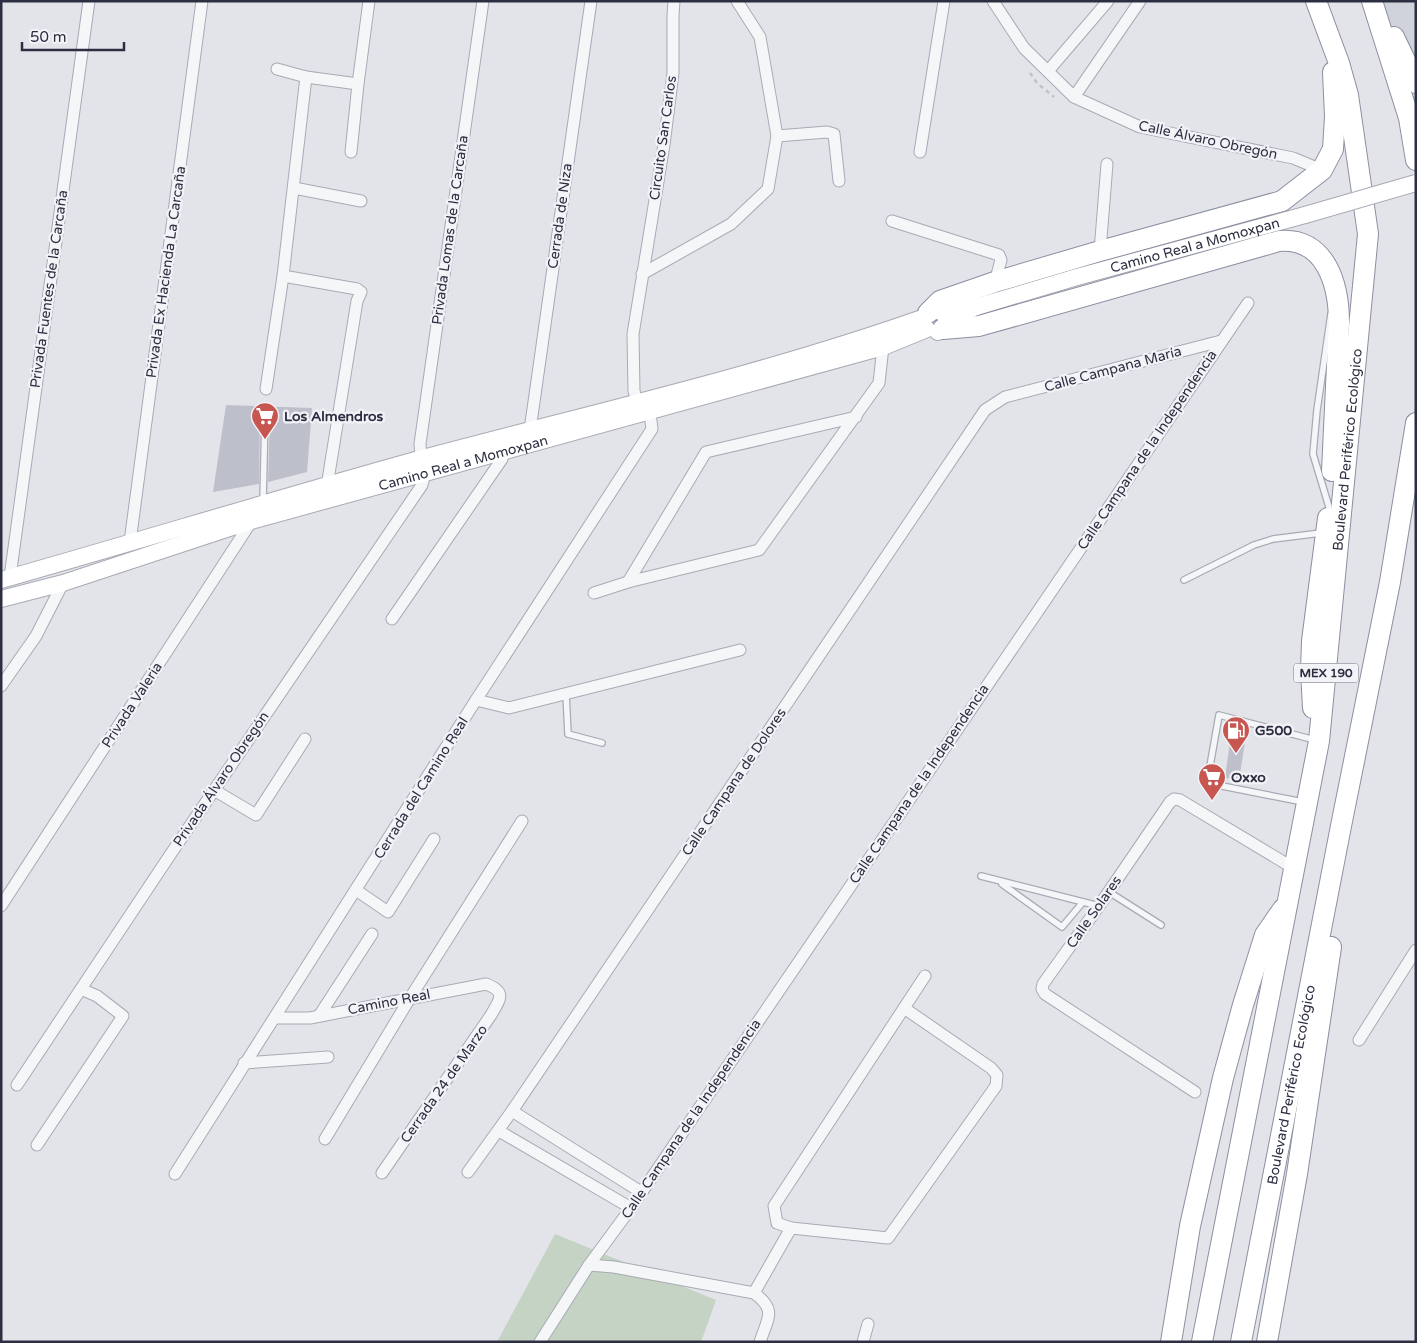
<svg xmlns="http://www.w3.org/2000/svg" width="1417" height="1343" font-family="'Varela Round',sans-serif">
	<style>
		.built { fill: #d1d3dc }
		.green { fill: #c5d3c4 }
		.building { fill: #bdbfca }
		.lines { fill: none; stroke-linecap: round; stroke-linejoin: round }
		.lane-casing { stroke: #a8aab4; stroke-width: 8 }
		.street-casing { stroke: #a8aab4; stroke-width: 13 }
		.secondary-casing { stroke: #a8aab4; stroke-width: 18 }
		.highway-casing { stroke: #8b8fa0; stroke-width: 22 }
		.path { stroke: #c1c2c8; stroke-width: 2.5; stroke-dasharray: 4 4; stroke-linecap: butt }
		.lane { stroke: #f5f6f8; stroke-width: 5.5 }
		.street { stroke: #f5f6f8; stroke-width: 11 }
		.secondary { stroke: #fff; stroke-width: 16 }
		.highway { stroke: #fff; stroke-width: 20 }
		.secondary-bridge-casing { stroke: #a8aab4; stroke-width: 18; stroke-linecap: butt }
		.secondary-bridge { stroke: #fff; stroke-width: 16 }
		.labels { text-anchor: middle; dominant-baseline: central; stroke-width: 4.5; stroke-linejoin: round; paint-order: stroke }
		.shield { fill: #f2f3f7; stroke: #676a78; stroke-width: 1 }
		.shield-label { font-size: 12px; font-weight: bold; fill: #2c2f41 }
		.street-label { font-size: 14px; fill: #2c2f41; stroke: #f2f3f7 }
		.poi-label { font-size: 14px; font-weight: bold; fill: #2c2f41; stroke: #f2f3f7; text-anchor: start }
	</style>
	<rect width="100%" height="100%" fill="#e3e4ea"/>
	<path class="built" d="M 1373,1 L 1416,1 L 1416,68 L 1407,48 L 1372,3 Z"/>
	<path class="green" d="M 555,1234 L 716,1300 L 701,1342 L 497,1342 Z"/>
	<g class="building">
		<path d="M 226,405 L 312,408 L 307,472 L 268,482 L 270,416 L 268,412 L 265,411 L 260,416 L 259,484 L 213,492 Z"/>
		<path d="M 1232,727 L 1247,729 L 1239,780 L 1225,778 Z"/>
	</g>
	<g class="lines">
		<g class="lane-casing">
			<g id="lane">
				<path d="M 263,501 L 265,416"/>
				<path d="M 1329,507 L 1313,454 L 1317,410 L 1331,314"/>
				<path d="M 1184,580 L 1254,545 L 1273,539 L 1321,533"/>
				<path d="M 566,694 L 568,734 L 602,743"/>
				<path d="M 1303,802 L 1207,783 L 1219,715 L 1315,740"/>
				<path d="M 981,876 L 1099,906"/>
				<path d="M 1002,884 L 1062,927 L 1083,902"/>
				<path d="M 1109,892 L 1161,925"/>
			</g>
		</g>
		<g class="street-casing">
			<g id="street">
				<path d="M 993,1 L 1024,48 L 1074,97 L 1140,127 L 1293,158 L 1322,170"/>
				<path d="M 277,69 L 306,77 L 358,84"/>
				<path d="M 1048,71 L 1108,1"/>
				<path d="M 1074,97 L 1140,1"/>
				<path d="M 777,136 L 827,132 L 834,134 L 839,181"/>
				<path d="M 351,152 L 358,84 L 369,1"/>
				<path d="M 920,152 L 944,1"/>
				<path d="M 294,188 L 361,201"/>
				<path d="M 892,221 L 999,255 L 1001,260 L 995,282"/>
				<path d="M 1100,251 L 1107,164"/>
				<path d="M 642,274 L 731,224 L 768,189 L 777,136 L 760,37 L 737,1"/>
				<path d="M 283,276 L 357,289 L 361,292 L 357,301 L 327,486"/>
				<path d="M 266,389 L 283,276 L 306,77"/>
				<path d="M 639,408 L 634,391 L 633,334 L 664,145 L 673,73 L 673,16 L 674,1"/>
				<path d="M 530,430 L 591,1"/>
				<path d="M 421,459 L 420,444 L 483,1"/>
				<path d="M 130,542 L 202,1"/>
				<path d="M 10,577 L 89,1"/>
				<path d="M 628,582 L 706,452 L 856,417"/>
				<path d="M 594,593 L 628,582 L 759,550 L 879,383 L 883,347 L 881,341"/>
				<path d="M 392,619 L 502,459 L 503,452"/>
				<path d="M 1,686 L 36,636 L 63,583"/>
				<path d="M 476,700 L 509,708 L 740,650"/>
				<path d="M 214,790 L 256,815 L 305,739"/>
				<path d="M 356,890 L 388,912 L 434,839"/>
				<path d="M 1,906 L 253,519"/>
				<path d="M 319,1016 L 372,934"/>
				<path d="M 275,1018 L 310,1018 L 486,984 C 507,992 500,999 491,1015 L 382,1173"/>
				<path d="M 1359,1040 L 1416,950"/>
				<path d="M 244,1063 L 328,1057"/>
				<path d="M 17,1085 L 170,855 L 422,485 L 425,473"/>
				<path d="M 1195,1092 L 1045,994 L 1042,989 L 1043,984 L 1099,906 L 1170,802 L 1174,799 L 1180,800 L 1295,869"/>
				<path d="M 512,1111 L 641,1192"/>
				<path d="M 499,1131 L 631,1208"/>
				<path d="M 325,1139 L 410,998 L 522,821"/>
				<path d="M 37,1145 L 123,1016 L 97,996 L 81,989"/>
				<path d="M 468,1172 L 512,1111 L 985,410 L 1005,397 L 1221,341"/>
				<path d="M 175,1174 L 476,700 L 652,429 L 649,405"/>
				<path d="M 791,1228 L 888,1238 L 996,1086 L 997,1075 L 991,1068 L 904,1008"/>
				<path d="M 589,1265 L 614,1267 L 754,1293 C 777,1310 768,1317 760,1342"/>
				<path d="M 754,1293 L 791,1228 L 777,1223 L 774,1206 L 925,976"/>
				<path d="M 540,1342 L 589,1265 L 631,1208 L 1248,303"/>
				<path d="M 863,1342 L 868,1324"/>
			</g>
		</g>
		<g class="secondary-casing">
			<g id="secondary">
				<path id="s1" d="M 925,317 C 930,310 937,309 944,314 L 976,307 L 1077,277 L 1305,215"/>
				<path d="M 938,332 L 945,327 L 948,320 L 976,307"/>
				<path d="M 1,580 C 142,540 282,497 423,458 C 591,413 761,375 925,317"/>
				<path id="s2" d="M 1,599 L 63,583 L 251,521 L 883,347 L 927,329"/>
			</g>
		</g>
		<g class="highway-casing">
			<g id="highway">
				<path d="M 1372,1 L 1409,118 L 1416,160"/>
				<path d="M 1394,37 L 1416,83"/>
				<path d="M 928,313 L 940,301 L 995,282 L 1100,251 L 1282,201 L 1322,170 L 1333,149 L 1335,117 L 1333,72"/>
				<path d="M 943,329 L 979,326 L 1279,241 C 1326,237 1339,285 1339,323 L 1332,471"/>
				<path d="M 1313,708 L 1311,671 L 1312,641 L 1328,518"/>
				<path d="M 1171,1342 L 1190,1226 L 1223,1078 L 1243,1005 L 1265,935 L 1283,909"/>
				<path id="s3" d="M 1202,1342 L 1319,741 L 1368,234 L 1348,95 L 1339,63 L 1316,1"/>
				<path id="s4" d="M 1241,1342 L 1341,826 L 1390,582 L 1416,423"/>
				<path d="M 1267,1342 L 1297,1174 L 1331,947"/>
			</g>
		</g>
		<path class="path" d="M 1030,73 L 1037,83 L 1054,97"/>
		<use href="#lane" class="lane"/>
		<use href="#street" class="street"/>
		<use href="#secondary" class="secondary"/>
		<use href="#highway" class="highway"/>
		<g class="secondary-bridge-casing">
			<path id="secondary-bridge" d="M 1305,215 L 1416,183"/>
		</g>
		<use href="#secondary-bridge" class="secondary-bridge"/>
	</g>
	<defs>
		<g id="supermarket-pin" transform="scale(1.4375)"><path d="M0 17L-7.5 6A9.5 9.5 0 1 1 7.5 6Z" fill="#c75550" stroke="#f2f3f7"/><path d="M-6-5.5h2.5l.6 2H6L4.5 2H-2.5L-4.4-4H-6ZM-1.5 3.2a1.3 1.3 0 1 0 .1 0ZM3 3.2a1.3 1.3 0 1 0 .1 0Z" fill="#fff"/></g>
		<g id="fuel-pin" transform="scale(1.4375)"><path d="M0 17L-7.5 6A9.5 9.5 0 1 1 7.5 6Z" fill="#c75550" stroke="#f2f3f7"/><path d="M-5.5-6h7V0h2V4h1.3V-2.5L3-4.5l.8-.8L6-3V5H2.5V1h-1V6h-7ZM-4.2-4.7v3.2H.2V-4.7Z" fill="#fff"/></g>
	</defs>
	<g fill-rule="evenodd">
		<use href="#supermarket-pin" x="265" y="416"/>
		<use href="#fuel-pin" x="1236" y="730"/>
		<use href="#supermarket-pin" x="1212" y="777"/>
	</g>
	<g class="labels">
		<rect class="shield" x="1293.5" y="663.5" width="65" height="19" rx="4"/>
		<g class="shield-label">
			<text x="1326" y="673">MEX 190</text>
		</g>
		<g class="street-label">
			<text transform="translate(663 138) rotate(-82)">Circuito San Carlos</text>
			<text transform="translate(1208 140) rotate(12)">Calle Álvaro Obregón</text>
			<text transform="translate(560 216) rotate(-82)">Cerrada de Niza</text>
			<text transform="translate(450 230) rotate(-82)">Privada Lomas de la Carcaña</text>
			<text stroke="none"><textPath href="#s1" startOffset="282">Camino Real a Momoxpan</textPath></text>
			<text transform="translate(166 272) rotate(-82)">Privada Ex Hacienda La Carcaña</text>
			<text transform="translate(49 289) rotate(-82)">Privada Fuentes de la Carcaña</text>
			<text transform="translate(1113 369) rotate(-15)">Calle Campana María</text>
			<text stroke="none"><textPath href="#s3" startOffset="905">Boulevard Periférico Ecológico</textPath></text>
			<text transform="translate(1147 450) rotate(-56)">Calle Campana de la Independencia</text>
			<text stroke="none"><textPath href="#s2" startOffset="482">Camino Real a Momoxpan</textPath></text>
			<text transform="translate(132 705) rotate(-57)">Privada Valeria</text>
			<text transform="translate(221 779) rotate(-56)">Privada Álvaro Obregón</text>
			<text transform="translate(734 782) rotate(-56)">Calle Campana de Dolores</text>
			<text transform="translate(919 784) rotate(-56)">Calle Campana de la Independencia</text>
			<text transform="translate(421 788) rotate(-58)">Cerrada del Camino Real</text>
			<text transform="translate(1094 912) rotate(-55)">Calle Solares</text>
			<text transform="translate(389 1002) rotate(-11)">Camino Real</text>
			<text transform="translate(444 1084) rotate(-55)">Cerrada 24 de Marzo</text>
			<text stroke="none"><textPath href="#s4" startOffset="262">Boulevard Periférico Ecológico</textPath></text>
			<text transform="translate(691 1119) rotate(-56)">Calle Campana de la Independencia</text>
		</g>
		<g class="poi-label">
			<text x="284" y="416">Los Almendros</text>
			<text x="1255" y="730">G500</text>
			<text x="1231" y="777">Oxxo</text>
		</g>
	</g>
	<rect width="1417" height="1343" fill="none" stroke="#2c2f41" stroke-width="5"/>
	<path d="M22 42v8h102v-8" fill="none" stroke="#2c2f41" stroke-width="2.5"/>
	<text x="30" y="42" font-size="15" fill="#2c2f41" stroke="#f2f3f7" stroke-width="4" paint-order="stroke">50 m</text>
</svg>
